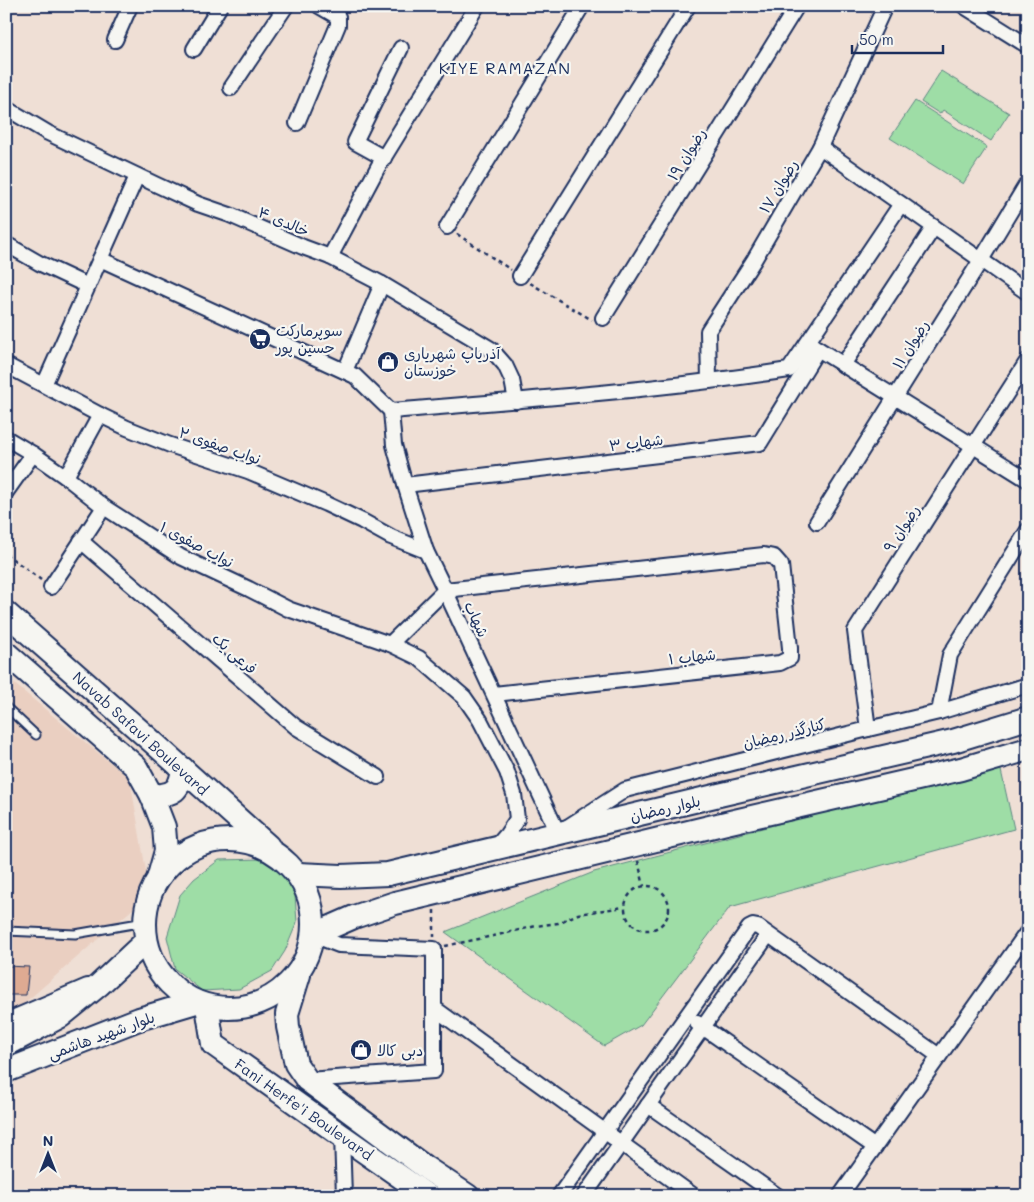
<svg xmlns="http://www.w3.org/2000/svg" width="1034" height="1202" font-family="Mali,'Playpen Sans Arabic',sans-serif">
	<style>
		.built { fill: #eacfc1 }
		.green { fill: #9edda6; stroke: #5c8682 }
		.building { fill: #deaa92; stroke: #1b2f5e }
		.lines { fill: none; stroke-linecap: round; stroke-linejoin: round }
		.lane-casing { stroke: #1b2f5e; stroke-width: 11 }
		.street-casing { stroke: #1b2f5e; stroke-width: 18 }
		.secondary-casing { stroke: #1b2f5e; stroke-width: 24 }
		.primary-casing { stroke: #1b2f5e; stroke-width: 26 }
		.path { stroke: #1b2f5e; stroke-width: 2.5; stroke-dasharray: 4 4; stroke-linecap: butt }
		.lane { stroke: #f6f6f2; stroke-width: 7 }
		.street { stroke: #f6f6f2; stroke-width: 14 }
		.secondary { stroke: #f6f6f2; stroke-width: 20 }
		.primary { stroke: #f6f6f2; stroke-width: 22 }
		.labels { text-anchor: middle; dominant-baseline: central; stroke-width: 4.5; stroke-linejoin: round; paint-order: stroke }
		.street-label { font-size: 15px; fill: #1b2f5e; stroke: #f6f6f2 }
		.poi-label { font-size: 15px; fill: #1b2f5e; stroke: #f6f6f2; text-anchor: start }
		.neighbourhood-label { font-size: 16px; letter-spacing: 1px; fill: #1b2f5e; stroke: #f6f6f2 }
	</style>
	<rect width="100%" height="100%" fill="#efdfd5"/>
	<filter id="ink" filterUnits="userSpaceOnUse"><feTurbulence type="fractalNoise" baseFrequency=".02" numOctaves="2"/><feDisplacementMap in="SourceGraphic" scale="10" xChannelSelector="R" yChannelSelector="G"/><feConvolveMatrix kernelMatrix="1 2 1 2 8 2 1 2 1" color-interpolation-filters="sRGB"/></filter>
	<g filter="url(#ink)">
		<path class="built" d="M 6,677 L 130,779 L 150,894 L 6,1019 Z"/>
		<g class="green">
			<path d="M 941,71 L 1009,113 L 991,141 L 943,110 L 940,114 L 921,102 Z"/>
			<path d="M 915,101 L 987,147 L 963,184 L 890,138 Z"/>
			<path d="M 1000,766 L 1014,829 L 730,907 L 641,1025 L 604,1046 L 445,932 L 594,872 Z"/>
			<path d="M 264,859 L 284,869 L 295,896 L 297,922 L 285,951 L 272,971 L 239,989 L 202,991 L 175,969 L 167,937 L 180,895 L 194,879 L 219,860 Z"/>
		</g>
		<path class="building" d="M 6,966 L 29,967 L 26,995 L 6,995 Z"/>
		<g class="lines">
			<g class="lane-casing">
				<g id="lane">
					<path d="M 6,707 L 36,735"/>
					<path d="M 6,931 L 75,934 L 145,922"/>
				</g>
			</g>
			<g class="street-casing">
				<g id="street">
					<path d="M 964,6 L 1028,46"/>
					<path d="M 115,40 L 130,6"/>
					<path d="M 194,49 L 220,6"/>
					<path d="M 231,88 L 286,6"/>
					<path d="M 6,108 L 48,133 L 157,185 L 198,204 L 230,215 L 303,247 L 330,257 L 382,284 L 491,349 L 505,365 L 512,380 L 516,401"/>
					<path d="M 297,123 L 338,25 L 338,17 L 319,6"/>
					<path d="M 820,147 L 1028,293"/>
					<path d="M 384,158 L 355,142 L 401,48"/>
					<path d="M 447,227 L 582,6"/>
					<path d="M 6,244 L 39,263 L 88,286"/>
					<path d="M 330,257 L 378,167 L 477,6"/>
					<path d="M 100,259 L 355,376 L 391,411"/>
					<path d="M 520,276 L 688,6"/>
					<path d="M 603,318 L 797,6"/>
					<path d="M 810,344 L 1028,480"/>
					<path d="M 6,365 L 100,415 L 127,428 L 170,445 L 248,471 L 326,504 L 362,521 L 391,537 L 426,551"/>
					<path d="M 843,365 L 934,227"/>
					<path d="M 345,371 L 382,284"/>
					<path d="M 709,381 L 708,331 L 754,260 L 820,147 L 885,6"/>
					<path d="M 44,385 L 137,176"/>
					<path d="M 391,411 L 394,445 L 405,485 L 426,551 L 445,590 L 558,833 L 625,790 L 868,729 L 939,712 L 1028,685"/>
					<path d="M 391,411 C 524,400 657,390 789,370 L 901,204"/>
					<path d="M 6,438 L 33,454 L 66,477 L 104,507 L 181,557 L 249,589 L 288,609 L 390,644 L 419,658 L 464,697 L 480,720 L 507,772 L 514,794 L 517,819 L 507,834 L 495,848"/>
					<path d="M 66,477 L 100,415"/>
					<path d="M 405,485 L 760,443 L 818,349"/>
					<path d="M 6,492 L 33,454"/>
					<path d="M 817,522 L 981,260 L 1028,182"/>
					<path d="M 81,541 L 296,727 L 378,777"/>
					<path d="M 51,587 L 104,507"/>
					<path d="M 390,644 L 445,590 L 764,555 L 774,557 L 781,565 L 790,648 L 790,658 L 780,663 L 494,694"/>
					<path d="M 939,712 L 950,655 L 1028,530"/>
					<path d="M 868,729 L 855,631 L 1028,360"/>
					<path d="M 434,1008 L 694,1196"/>
					<path d="M 697,1023 L 875,1147"/>
					<path d="M 307,1080 L 434,1071 L 434,949 L 339,945 L 313,935"/>
					<path d="M 648,1105 L 778,1196"/>
					<path d="M 342,1136 L 344,1196"/>
					<path d="M 559,1196 L 749,928 L 753,926 L 758,927 L 939,1056"/>
					<path d="M 584,1196 L 768,935"/>
					<path d="M 840,1196 L 1028,931"/>
				</g>
			</g>
			<g class="secondary-casing">
				<path id="secondary" d="M 6,1024 L 88,989"/>
			</g>
			<g class="primary-casing">
				<g id="primary">
					<path d="M 6,613 L 156,745 L 268,846"/>
					<path d="M 6,653 L 136,767 L 152,796 L 164,827 L 166,851 L 159,876"/>
					<path d="M 152,796 C 173,795 180,791 183,769"/>
					<circle cx="229" cy="924" r="84"/>
					<path d="M 298,874 L 341,876 L 388,874 L 719,795 L 953,741 L 1028,718"/>
					<path d="M 313,935 L 354,917 L 395,903 L 726,823 L 961,769 L 1028,749"/>
					<path d="M 299,975 L 287,1014 L 288,1027 L 296,1064 L 307,1080 L 426,1168 L 468,1196"/>
					<path d="M 207,1006 L 213,1044 L 342,1136 L 428,1196"/>
					<path d="M 6,1045 L 61,1016 L 99,985 L 146,941"/>
					<path d="M 6,1071 L 139,1019 L 196,1002"/>
				</g>
			</g>
			<g class="path">
				<path d="M 457,234 L 511,270"/>
				<path d="M 530,283 L 592,320"/>
				<path d="M 6,554 L 41,580"/>
				<path d="M 638,861 L 644,886"/>
				<circle cx="647" cy="908" r="22"/>
				<path d="M 434,910 L 434,937"/>
				<path d="M 445,946 L 498,935 L 536,926 L 558,923 L 578,914 L 624,907"/>
			</g>
			<use href="#lane" class="lane"/>
			<use href="#street" class="street"/>
			<use href="#secondary" class="secondary"/>
			<use href="#primary" class="primary"/>
		</g>
	</g>
	<defs>
		<g id="supermarket-disc" transform="scale(1.125)"><circle r="9.5" fill="#1b2f5e" stroke="#f6f6f2"/><path d="M-6-5.5h2.5l.6 2H6L4.5 2H-2.5L-4.4-4H-6ZM-1.5 3.2a1.3 1.3 0 1 0 .1 0ZM3 3.2a1.3 1.3 0 1 0 .1 0Z" fill="#fff"/></g>
		<g id="shop-disc" transform="scale(1.125)"><circle r="9.5" fill="#1b2f5e" stroke="#f6f6f2"/><path d="M-5-2.5h2.3a2.7 3.5 0 0 1 5.4 0H5L5.5 6h-11ZM-1.5-2.5h3a1.5 2.3 0 0 0-3 0Z" fill="#fff"/></g>
	</defs>
	<g fill-rule="evenodd">
		<use href="#supermarket-disc" x="260" y="339"/>
		<use href="#shop-disc" x="388" y="362"/>
		<use href="#shop-disc" x="361" y="1050"/>
	</g>
	<g class="labels">
		<g class="street-label">
			<text transform="translate(686 154) rotate(-58)">رضوان ۱۹</text>
			<text transform="translate(778 186) rotate(-59)">رضوان ۱۷</text>
			<text transform="translate(284 221) rotate(23)">خالدی ۴</text>
			<text transform="translate(910 344) rotate(-58)">رضوان ۱۱</text>
			<text transform="translate(636 442) rotate(-7)">شهاب ۳</text>
			<text transform="translate(220 445) rotate(19)">نواب صفوی ۲</text>
			<text transform="translate(901 528) rotate(-57)">رضوان ۹</text>
			<text transform="translate(197 544) rotate(28)">نواب صفوی ۱</text>
			<text transform="translate(477 619) rotate(65)">شهاب</text>
			<text transform="translate(235 653) rotate(41)">فرعی یک</text>
			<text transform="translate(692 656) rotate(-6)">شهاب ۱</text>
			<text transform="translate(141 733) rotate(42)">Navab Safavi Boulevard</text>
			<text transform="translate(784 733) rotate(-14)">کنارگذر رمضان</text>
			<text transform="translate(665 808) rotate(-13)">بلوار رمضان</text>
			<text transform="translate(101 1035) rotate(-20)">بلوار شهید هاشمی</text>
			<text transform="translate(304 1109) rotate(35)">Fani Herfe'i Boulevard</text>
		</g>
		<g class="poi-label">
			<text x="276" y="330">سوپرمارکت<tspan x="276" dy="17">حسین پور</tspan></text>
			<text x="404" y="353">آذریاپ شهریاری<tspan x="404" dy="17">خوزستان</tspan></text>
			<text x="377" y="1050">دبی کالا</text>
		</g>
		<g class="neighbourhood-label">
			<text x="505" y="67">KIYE RAMAZAN</text>
		</g>
	</g>
	<rect width="1034" height="1202" fill="none" stroke="#f6f6f2" stroke-width="25"/>
	<rect x="12" y="12" width="1009" height="1177" fill="none" stroke="#1b2f5e" stroke-width="2" filter="url(#ink)"/>
	<g transform="translate(48 1154)" stroke="#f6f6f2" stroke-width="4" paint-order="stroke">
	<path d="M0-4L9 19L0 12L-9 19Z" fill="#1b2f5e"/>
	<text y="-8" font-size="14" font-weight="bold" text-anchor="middle" fill="#1b2f5e">N</text>
	</g>
	<path d="M852 45v8h91v-8" fill="none" stroke="#1b2f5e" stroke-width="2.5"/>
	<text x="859" y="45" font-size="15" fill="#1b2f5e" stroke="#f6f6f2" stroke-width="4" paint-order="stroke">50 m</text>
</svg>
